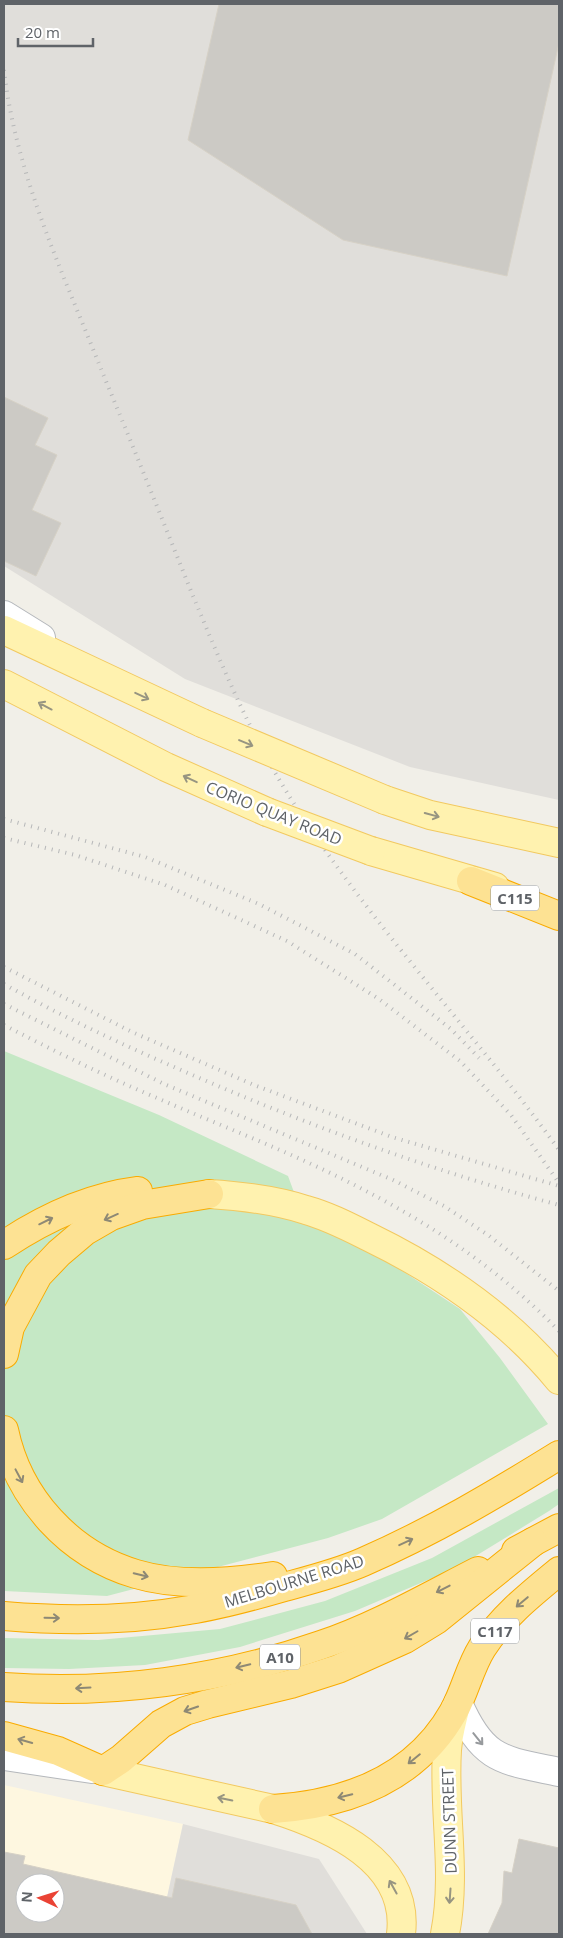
<svg xmlns="http://www.w3.org/2000/svg" width="563" height="1938" font-family="'Open Sans',sans-serif">
	<style>
		.commercial { fill: #fef7e0; fill-rule: evenodd }
		.industrial { fill: #e0deda }
		.green { fill: #c5e8c5 }
		.building { fill: #cccac5; stroke: #d6d1c6; fill-rule: evenodd }
		.lines { fill: none; stroke-linecap: round; stroke-linejoin: round }
		.minor-casing { stroke: #b5b8bc; stroke-width: 30 }
		.major-casing { stroke: #f2c960; stroke-width: 30 }
		.highway-casing { stroke: #f9ab00; stroke-width: 30 }
		.minor { stroke: #fff; stroke-width: 28 }
		.major { stroke: #fff2af; stroke-width: 28 }
		.highway { stroke: #fde293; stroke-width: 28 }
		.rail { stroke: #b6b7b8; stroke-width: 4; stroke-dasharray: 1 6; stroke-linecap: butt }
		.major-bridge-casing { stroke: #f2c960; stroke-width: 30; stroke-linecap: butt }
		.major-bridge { stroke: #fff2af; stroke-width: 28 }
		.oneway { stroke: #979581 }
		.oneway2 { stroke: #8e8975 }
		.oneway3 { stroke: #979a9d }
		.labels { text-anchor: middle; dominant-baseline: central; stroke-width: 5; stroke-linejoin: round; paint-order: stroke }
		.shield { fill: #fff; stroke: #8f9295; stroke-width: 1 }
		.shield-label { font-size: 15px; font-weight: bold; fill: #5f6368 }
		.street-label { font-size: 16px; fill: #5f6368; stroke: #fff }
	</style>
	<rect width="100%" height="100%" fill="#f1efe8"/>
	<path class="commercial" d="M 4,1785 L 183,1824 L 159,1934 L 4,1934 ZM 25,1883 L 55,1883 L 55,1913 L 25,1913 Z"/>
	<g class="industrial">
		<path d="M 4,4 L 559,4 L 559,800 L 410,767 L 185,679 L 4,566 Z"/>
		<path d="M 183,1824 L 319,1859 L 367,1934 L 159,1934 Z"/>
	</g>
	<g class="green">
		<path d="M 4,1051 L 159,1115 L 288,1176 L 305,1222 L 389,1262 L 460,1309 L 500,1358 L 548,1424 L 382,1519 L 328,1538 L 107,1596 L 4,1591 Z"/>
		<path d="M 559,1488 L 559,1504 L 549,1511 L 456,1568 L 355,1611 L 240,1647 L 145,1665 L 69,1669 L 4,1668 L 4,1638 L 98,1640 L 220,1629 L 325,1601 L 432,1558 Z"/>
	</g>
	<g class="building">
		<path d="M 219,4 L 559,4 L 559,43 L 507,276 L 343,240 L 188,140 Z"/>
		<path d="M 4,397 L 48,418 L 35,445 L 57,455 L 32,510 L 61,523 L 36,576 L 4,561 Z"/>
		<path d="M 519,1839 L 559,1848 L 559,1934 L 488,1934 L 502,1903 L 504,1871 L 512,1873 Z"/>
		<path d="M 4,1852 L 25,1856 L 23,1864 L 172,1898 L 176,1878 L 296,1905 L 312,1934 L 4,1934 ZM 25,1883 L 55,1883 L 55,1913 L 25,1913 Z"/>
	</g>
	<g class="lines">
		<g class="minor-casing">
			<g id="minor">
				<path d="M 4,615 L 41,638"/>
				<path d="M 458,1703 C 483,1761 502,1760 559,1772"/>
				<path d="M 4,1756 L 92,1769"/>
			</g>
		</g>
		<g class="major-casing">
			<g id="major">
				<path d="M 4,630 L 202,723"/>
				<path d="M 4,684 L 166,767 L 267,812"/>
				<path d="M 385,800 L 430,815 L 559,843"/>
				<path d="M 371,851 L 495,887"/>
				<path d="M 209,1194 C 242,1196 275,1200 306,1210 C 328,1216 349,1227 369,1237 C 441,1272 508,1318 559,1380"/>
				<path d="M 103,1771 L 273,1809 C 330,1827 410,1861 401,1934"/>
				<path d="M 445,1934 C 457,1873 443,1812 447,1750 C 448,1736 452,1722 455,1709"/>
			</g>
		</g>
		<g class="highway-casing">
			<g id="highway">
				<path d="M 471,881 L 559,916"/>
				<path d="M 4,1245 C 43,1219 90,1197 138,1191"/>
				<path d="M 4,1354 L 10,1327 L 38,1275 L 59,1253 L 85,1231 L 111,1216 L 142,1205 L 209,1194"/>
				<path d="M 4,1430 C 18,1498 69,1554 136,1574 C 179,1587 229,1583 273,1576"/>
				<path d="M 516,1551 L 559,1528"/>
				<path d="M 4,1616 C 64,1621 128,1621 189,1610 C 221,1605 253,1596 284,1587 C 310,1580 338,1573 363,1562 C 432,1532 496,1494 559,1455"/>
				<path d="M 4,1687 C 110,1695 221,1680 321,1645 C 375,1627 427,1597 478,1571"/>
				<path d="M 4,1736 L 58,1751 L 103,1771 L 121,1759 L 161,1724 L 185,1711 L 208,1704 L 291,1684 L 338,1669 L 405,1639 L 436,1620 L 533,1542"/>
				<path d="M 273,1809 C 348,1804 416,1779 454,1711 C 465,1691 470,1667 482,1648 C 502,1617 531,1594 559,1571"/>
			</g>
		</g>
		<use href="#minor" class="minor"/>
		<use href="#major" class="major"/>
		<use href="#highway" class="highway"/>
		<g class="rail">
			<path d="M 4,70 C 16,176 64,275 103,374 C 133,446 162,519 191,591 C 218,656 244,720 280,781 C 360,914 469,1025 559,1150"/>
			<path d="M 4,819 L 145,857 L 259,904 L 355,954 L 451,1029 L 479,1058"/>
			<path d="M 4,838 L 75,855 L 165,885 L 287,941 L 379,999 L 460,1061 L 511,1115 L 559,1183"/>
			<path d="M 4,967 L 132,1032 L 254,1085 L 392,1137 L 559,1186"/>
			<path d="M 4,984 C 61,1016 121,1044 181,1070 C 304,1124 430,1170 559,1205"/>
			<path d="M 4,1004 L 164,1084 L 393,1180 L 444,1206 L 488,1235 L 559,1291"/>
			<path d="M 4,1025 C 54,1051 105,1076 157,1098 C 226,1128 298,1155 364,1190 C 436,1227 503,1273 559,1331"/>
		</g>
		<g class="major-bridge-casing">
			<g id="major-bridge">
				<path d="M 202,723 L 385,800"/>
				<path d="M 267,812 L 371,851"/>
			</g>
		</g>
		<use href="#major-bridge" class="major-bridge"/>
	</g>
	<defs><path id="oneway-shaft" d="M-6 0H5M1.5-3L5.5 0L1.5 3" fill="none" stroke-width="1.6" stroke-linecap="round" stroke-linejoin="round" transform="scale(1.25)"/></defs>
	<g class="oneway">
		<use href="#oneway-shaft" transform="translate(142 696) rotate(25)"/>
		<use href="#oneway-shaft" transform="translate(45 706) rotate(-152)"/>
		<use href="#oneway-shaft" transform="translate(246 743) rotate(23)"/>
		<use href="#oneway-shaft" transform="translate(190 779) rotate(-155)"/>
		<use href="#oneway-shaft" transform="translate(432 815) rotate(15)"/>
		<use href="#oneway-shaft" transform="translate(225 1799) rotate(-168)"/>
		<use href="#oneway-shaft" transform="translate(393 1887) rotate(-119)"/>
		<use href="#oneway-shaft" transform="translate(450 1896) rotate(94)"/>
	</g>
	<g class="oneway2">
		<use href="#oneway-shaft" transform="translate(111 1217) rotate(156)"/>
		<use href="#oneway-shaft" transform="translate(46 1221) rotate(-26)"/>
		<use href="#oneway-shaft" transform="translate(19 1476) rotate(62)"/>
		<use href="#oneway-shaft" transform="translate(406 1542) rotate(-25)"/>
		<use href="#oneway-shaft" transform="translate(141 1575) rotate(13)"/>
		<use href="#oneway-shaft" transform="translate(443 1589) rotate(153)"/>
		<use href="#oneway-shaft" transform="translate(522 1602) rotate(140)"/>
		<use href="#oneway-shaft" transform="translate(52 1618) rotate(1)"/>
		<use href="#oneway-shaft" transform="translate(411 1635) rotate(150)"/>
		<use href="#oneway-shaft" transform="translate(243 1666) rotate(166)"/>
		<use href="#oneway-shaft" transform="translate(83 1688) rotate(177)"/>
		<use href="#oneway-shaft" transform="translate(191 1709) rotate(161)"/>
		<use href="#oneway-shaft" transform="translate(25 1741) rotate(-164)"/>
		<use href="#oneway-shaft" transform="translate(414 1759) rotate(141)"/>
		<use href="#oneway-shaft" transform="translate(345 1796) rotate(166)"/>
	</g>
	<use class="oneway3" href="#oneway-shaft" transform="translate(478 1739) rotate(51)"/>
	<g class="labels">
		<g class="shield">
			<rect x="491" y="885.5" width="48" height="25" rx="4"/>
			<rect x="471" y="1618.5" width="48" height="25" rx="4"/>
			<rect x="260" y="1644.5" width="40" height="25" rx="4"/>
		</g>
		<g class="shield-label">
			<text x="515" y="898">C115</text>
			<text x="495" y="1631">C117</text>
			<text x="280" y="1657">A10</text>
		</g>
		<g class="street-label">
			<text transform="translate(274 813) rotate(22)">CORIO QUAY ROAD</text>
			<text transform="translate(294 1581) rotate(-17)">MELBOURNE ROAD</text>
			<text transform="translate(449 1821) rotate(-92)">DUNN STREET</text>
		</g>
	</g>
	<rect width="563" height="1938" fill="none" stroke="#5f6368" stroke-width="10"/>
	<g transform="translate(40 1898) rotate(274)"><circle r="24" fill="#ffffff" stroke="#bfc1c3"/>
	<path d="M0-4L9 19L0 12L-9 19Z" fill="#ea4335"/>
	<text y="-8" font-size="14" font-weight="bold" text-anchor="middle" fill="#5f6368">N</text>
	</g>
	<path d="M18 38v8h75v-8" fill="none" stroke="#5f6368" stroke-width="2.5"/>
	<text x="25" y="38" font-size="15" fill="#5f6368" stroke="#ffffff" stroke-width="4" paint-order="stroke">20 m</text>
</svg>
